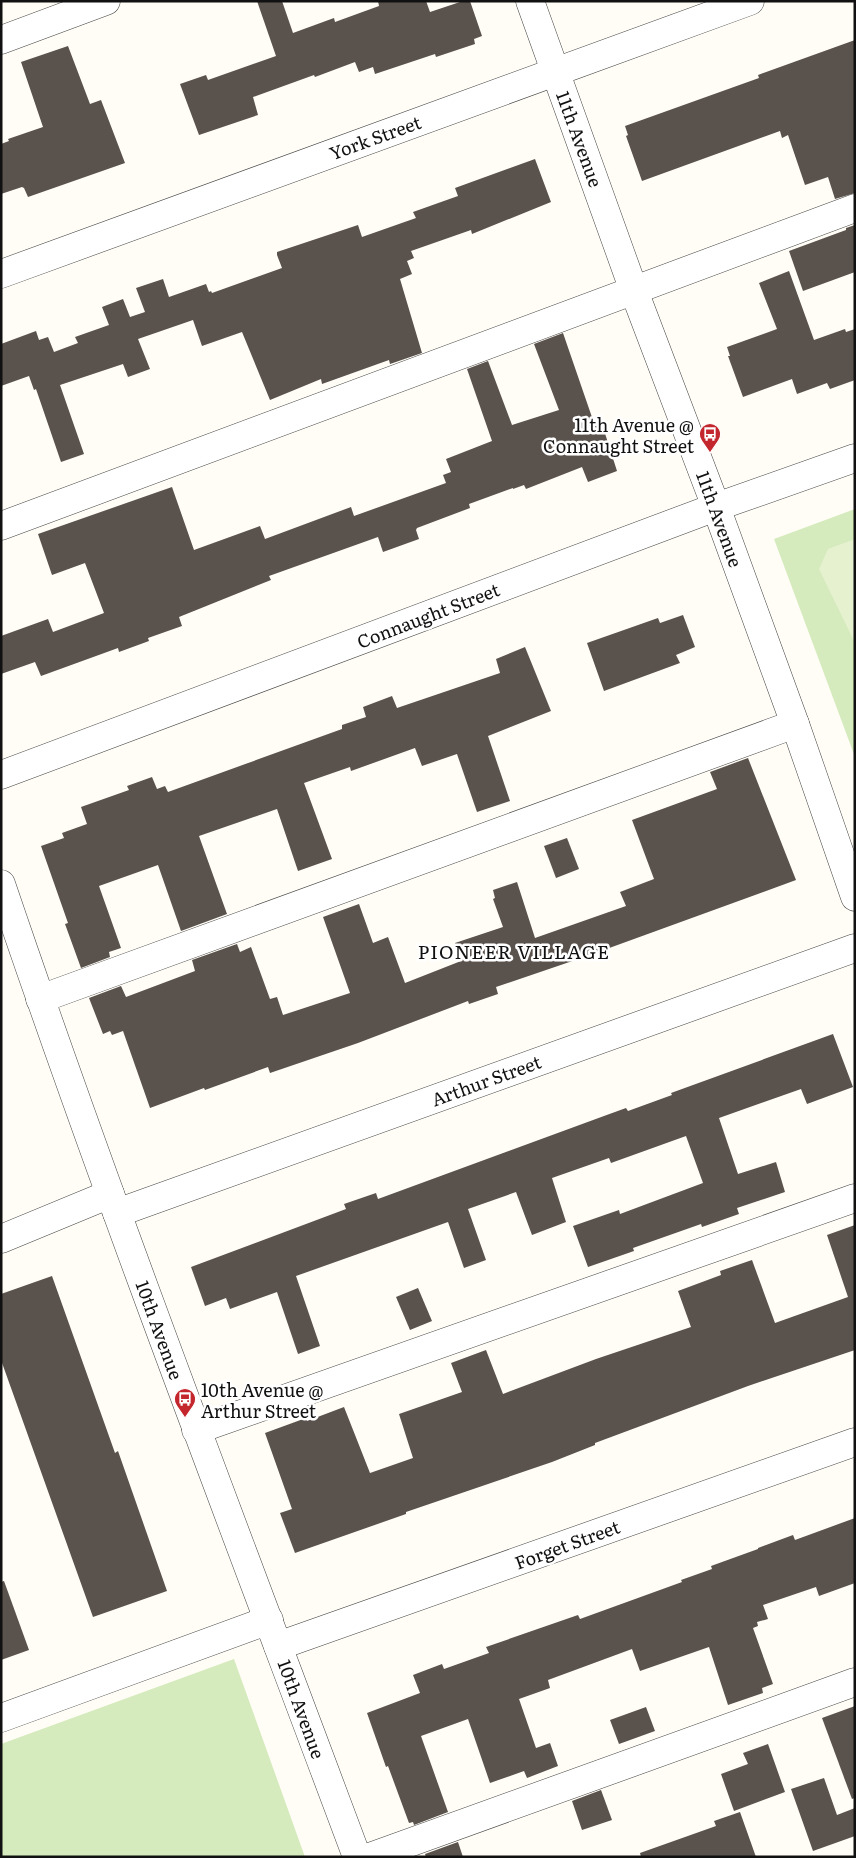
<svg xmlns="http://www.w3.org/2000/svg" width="856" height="1858" font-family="Literata,serif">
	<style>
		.green { fill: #d5ebbd }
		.pitch { fill: #e6f2cf }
		.building { fill: #5a524d }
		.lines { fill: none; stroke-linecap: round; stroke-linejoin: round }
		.minor-casing { stroke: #444; stroke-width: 29 }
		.minor { stroke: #fff; stroke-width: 28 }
		.labels { text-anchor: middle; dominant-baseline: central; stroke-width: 5; stroke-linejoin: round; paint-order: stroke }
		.street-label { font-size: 18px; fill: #111; stroke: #fff }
		.poi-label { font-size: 18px; fill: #111; stroke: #fff; text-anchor: end }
		.neighbourhood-label { font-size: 19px; letter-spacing: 1px; fill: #111; stroke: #fff }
	</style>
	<rect width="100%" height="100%" fill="#fffdf5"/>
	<g class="green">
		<path d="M 855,509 L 855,757 L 774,539 Z"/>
		<path d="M 234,1659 L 305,1857 L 1,1857 L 1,1744 Z"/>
	</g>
	<path class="pitch" d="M 855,539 L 855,643 L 819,569 L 828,549 Z"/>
	<g class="building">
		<path d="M 257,1 L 282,1 L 293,33 L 334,18 L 335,22 L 379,6 L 378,1 L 426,1 L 430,12 L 463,1 L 470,1 L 482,36 L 474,39 L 475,44 L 436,57 L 435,54 L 375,74 L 373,67 L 359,72 L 355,62 L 315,77 L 314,75 L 253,97 L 258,115 L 199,135 L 180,84 L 206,75 L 208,80 L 276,56 Z"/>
		<path d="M 855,40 L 855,193 L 835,199 L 828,177 L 805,185 L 788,135 L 782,138 L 780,131 L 642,181 L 626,136 L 628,135 L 625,126 L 759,78 L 758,75 Z"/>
		<path d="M 68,46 L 90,104 L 101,100 L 125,163 L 28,197 L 24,188 L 22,187 L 1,194 L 1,144 L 9,141 L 8,139 L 43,127 L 21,62 Z"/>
		<path d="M 535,159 L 551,202 L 472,234 L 471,230 L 411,251 L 414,258 L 407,261 L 412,274 L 400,279 L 422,353 L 390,364 L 389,360 L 322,384 L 321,379 L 270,400 L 242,332 L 202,346 L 193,320 L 138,339 L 150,369 L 128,377 L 123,364 L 60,385 L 84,454 L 61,462 L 36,389 L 34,390 L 29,376 L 1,386 L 1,344 L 36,331 L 39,340 L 48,337 L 54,352 L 78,343 L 75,337 L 109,325 L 102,307 L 123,299 L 130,317 L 145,312 L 136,288 L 163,279 L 169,297 L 206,284 L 209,292 L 211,291 L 212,293 L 282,268 L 277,255 L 277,252 L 358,225 L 362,237 L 416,218 L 413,212 L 458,196 L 455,188 Z"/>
		<path d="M 855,225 L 855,272 L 803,291 L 789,251 L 846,230 L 846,228 Z"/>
		<path d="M 789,271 L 814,340 L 845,329 L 846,332 L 855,329 L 855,380 L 830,389 L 827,383 L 797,394 L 792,379 L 743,397 L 728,356 L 730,356 L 727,347 L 777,329 L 759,283 Z"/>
		<path d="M 563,333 L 595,426 L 602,424 L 617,471 L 588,482 L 582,467 L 526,489 L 524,485 L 513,489 L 513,488 L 469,504 L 470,508 L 417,528 L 416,530 L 419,539 L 383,552 L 378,537 L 269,576 L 271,580 L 179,617 L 182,626 L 148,638 L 149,641 L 119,652 L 118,648 L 41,676 L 35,662 L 1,674 L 1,636 L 48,619 L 53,632 L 104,613 L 85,563 L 52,575 L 38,534 L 172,487 L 194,550 L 260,526 L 265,539 L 351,507 L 354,516 L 446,483 L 443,475 L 451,472 L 446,459 L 492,441 L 467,369 L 488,361 L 512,425 L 559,410 L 534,344 Z"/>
		<path d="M 683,615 L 695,647 L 676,655 L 680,663 L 604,691 L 587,643 L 658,618 L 660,623 Z"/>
		<path d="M 525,647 L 551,711 L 488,736 L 510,801 L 477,812 L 457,754 L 422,766 L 415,748 L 351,771 L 350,767 L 304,783 L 332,859 L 298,871 L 277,809 L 199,836 L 227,914 L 181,931 L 158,865 L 99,886 L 121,948 L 109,952 L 110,957 L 81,968 L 65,924 L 68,923 L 41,846 L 64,838 L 62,833 L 87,824 L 81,807 L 129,790 L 127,786 L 152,777 L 157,789 L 165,786 L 168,792 L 342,729 L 342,725 L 366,717 L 363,707 L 392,696 L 397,708 L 500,673 L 496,659 Z"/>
		<path d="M 748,758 L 796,880 L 590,955 L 496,987 L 498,994 L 469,1004 L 468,1001 L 358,1043 L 270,1073 L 268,1067 L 205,1090 L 204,1088 L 150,1108 L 123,1031 L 112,1035 L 110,1031 L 103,1034 L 89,998 L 121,986 L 126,997 L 195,971 L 192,960 L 237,944 L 240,952 L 251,947 L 270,999 L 277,997 L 283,1015 L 350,993 L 323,917 L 359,904 L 373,943 L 388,937 L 405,983 L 461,961 L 455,943 L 503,927 L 493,899 L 495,898 L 493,890 L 517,882 L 535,938 L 626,906 L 620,892 L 654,879 L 632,820 L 717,789 L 710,772 Z"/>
		<path d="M 567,838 L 579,869 L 556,878 L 544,846 Z"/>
		<path d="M 833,1034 L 853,1087 L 807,1104 L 801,1089 L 719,1118 L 738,1174 L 776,1162 L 785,1192 L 737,1208 L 739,1214 L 702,1227 L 701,1224 L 633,1248 L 634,1251 L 588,1267 L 573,1226 L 619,1210 L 620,1214 L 703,1183 L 686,1136 L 611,1163 L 609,1158 L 552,1178 L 566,1222 L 532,1235 L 516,1192 L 468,1209 L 486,1260 L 464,1268 L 448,1222 L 296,1276 L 320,1346 L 298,1354 L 277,1292 L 230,1309 L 226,1298 L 205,1306 L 191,1267 L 346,1209 L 344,1204 L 376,1193 L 378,1199 L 604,1116 L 626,1108 L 628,1111 L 672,1095 L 671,1093 Z"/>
		<path d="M 855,1225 L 855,1350 L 748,1386 L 595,1443 L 595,1445 L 552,1462 L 406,1512 L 406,1514 L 295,1553 L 280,1513 L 292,1509 L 265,1433 L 306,1418 L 307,1421 L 344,1407 L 370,1473 L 413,1458 L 399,1414 L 462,1392 L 451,1363 L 486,1350 L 503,1394 L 596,1359 L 691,1327 L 678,1291 L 721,1275 L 720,1271 L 752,1260 L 775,1323 L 848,1297 L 827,1235 Z"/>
		<path d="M 52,1276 L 115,1453 L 118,1451 L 167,1591 L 93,1617 L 1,1360 L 1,1294 Z"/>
		<path d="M 418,1288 L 432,1321 L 410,1330 L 396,1297 Z"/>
		<path d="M 855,1518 L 855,1583 L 819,1596 L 816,1587 L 763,1605 L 768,1619 L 757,1622 L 758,1626 L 753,1628 L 773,1684 L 762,1688 L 763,1693 L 728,1705 L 709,1647 L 640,1671 L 632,1649 L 548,1680 L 550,1688 L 519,1699 L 536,1748 L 550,1743 L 558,1766 L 527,1778 L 524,1771 L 490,1783 L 468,1719 L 421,1736 L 448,1812 L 414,1825 L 413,1822 L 409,1823 L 388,1766 L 386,1767 L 367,1713 L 420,1693 L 413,1675 L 442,1664 L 444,1669 L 489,1653 L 486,1647 L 578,1615 L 580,1619 L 682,1582 L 681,1580 L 712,1569 L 711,1566 L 758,1549 L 758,1548 L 793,1535 L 795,1540 Z"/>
		<path d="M 4,1581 L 29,1650 L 1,1660 L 1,1582 Z"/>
		<path d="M 855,1706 L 855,1798 L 852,1799 L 822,1718 Z"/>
		<path d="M 646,1707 L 655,1731 L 619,1744 L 610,1720 Z"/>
		<path d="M 768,1744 L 785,1792 L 734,1811 L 721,1774 L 748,1764 L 743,1753 Z"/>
		<path d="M 824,1778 L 837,1815 L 855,1808 L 855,1836 L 813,1851 L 791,1789 Z"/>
		<path d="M 601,1790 L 612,1820 L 582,1830 L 572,1801 Z"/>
		<path d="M 740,1812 L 756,1857 L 641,1857 L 640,1853 L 716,1826 L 714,1821 Z"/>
		<path d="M 458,1842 L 463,1857 L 426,1857 L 425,1854 Z"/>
	</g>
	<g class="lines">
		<g class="minor-casing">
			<g id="minor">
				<path d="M 530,1 L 634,291 L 716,507 L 795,724 L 855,897"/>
				<path d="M 1,40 L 106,1"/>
				<path d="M 1,274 L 750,1"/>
				<path d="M 1,526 L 855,208"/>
				<path d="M 1,775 L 716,507 L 855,458"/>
				<path d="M 1,884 C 112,1211 236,1533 357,1857"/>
				<path d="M 40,999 L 795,724"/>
				<path d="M 117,1213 L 855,948"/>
				<path d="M 1,1239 L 110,1194"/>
				<path d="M 196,1430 L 855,1198"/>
				<path d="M 278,1646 L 855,1442"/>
				<path d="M 1,1718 L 269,1620"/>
				<path d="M 370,1857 L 855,1682"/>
			</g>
		</g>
		<use href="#minor" class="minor"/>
	</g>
	<defs>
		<g id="bus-pin" transform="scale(1.125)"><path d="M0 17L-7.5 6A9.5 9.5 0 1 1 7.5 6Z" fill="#c4262e" stroke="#fff"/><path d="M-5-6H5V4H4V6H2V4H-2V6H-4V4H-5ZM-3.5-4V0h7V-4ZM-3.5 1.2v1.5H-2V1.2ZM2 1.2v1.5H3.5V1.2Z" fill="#fff"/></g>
	</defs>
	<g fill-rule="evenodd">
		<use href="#bus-pin" x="710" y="434"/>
		<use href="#bus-pin" x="185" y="1399"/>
	</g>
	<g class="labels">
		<g class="street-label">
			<text transform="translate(375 137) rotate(-20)">York Street</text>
			<text transform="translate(580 139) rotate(70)">11th Avenue</text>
			<text transform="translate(720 519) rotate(70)">11th Avenue</text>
			<text transform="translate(428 615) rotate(-21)">Connaught Street</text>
			<text transform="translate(486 1080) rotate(-20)">Arthur Street</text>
			<text transform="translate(160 1330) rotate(70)">10th Avenue</text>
			<text transform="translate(567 1544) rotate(-20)">Forget Street</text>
			<text transform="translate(302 1709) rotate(70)">10th Avenue</text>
		</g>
		<g class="poi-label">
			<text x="694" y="424">11th Avenue @<tspan x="694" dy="21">Connaught Street</tspan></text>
			<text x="201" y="1389" text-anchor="start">10th Avenue @<tspan x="201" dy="21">Arthur Street</tspan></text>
		</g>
		<g class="neighbourhood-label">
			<text x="514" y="951">PIONEER VILLAGE</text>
		</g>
	</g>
	<rect width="856" height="1858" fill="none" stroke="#111111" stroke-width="5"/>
</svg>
